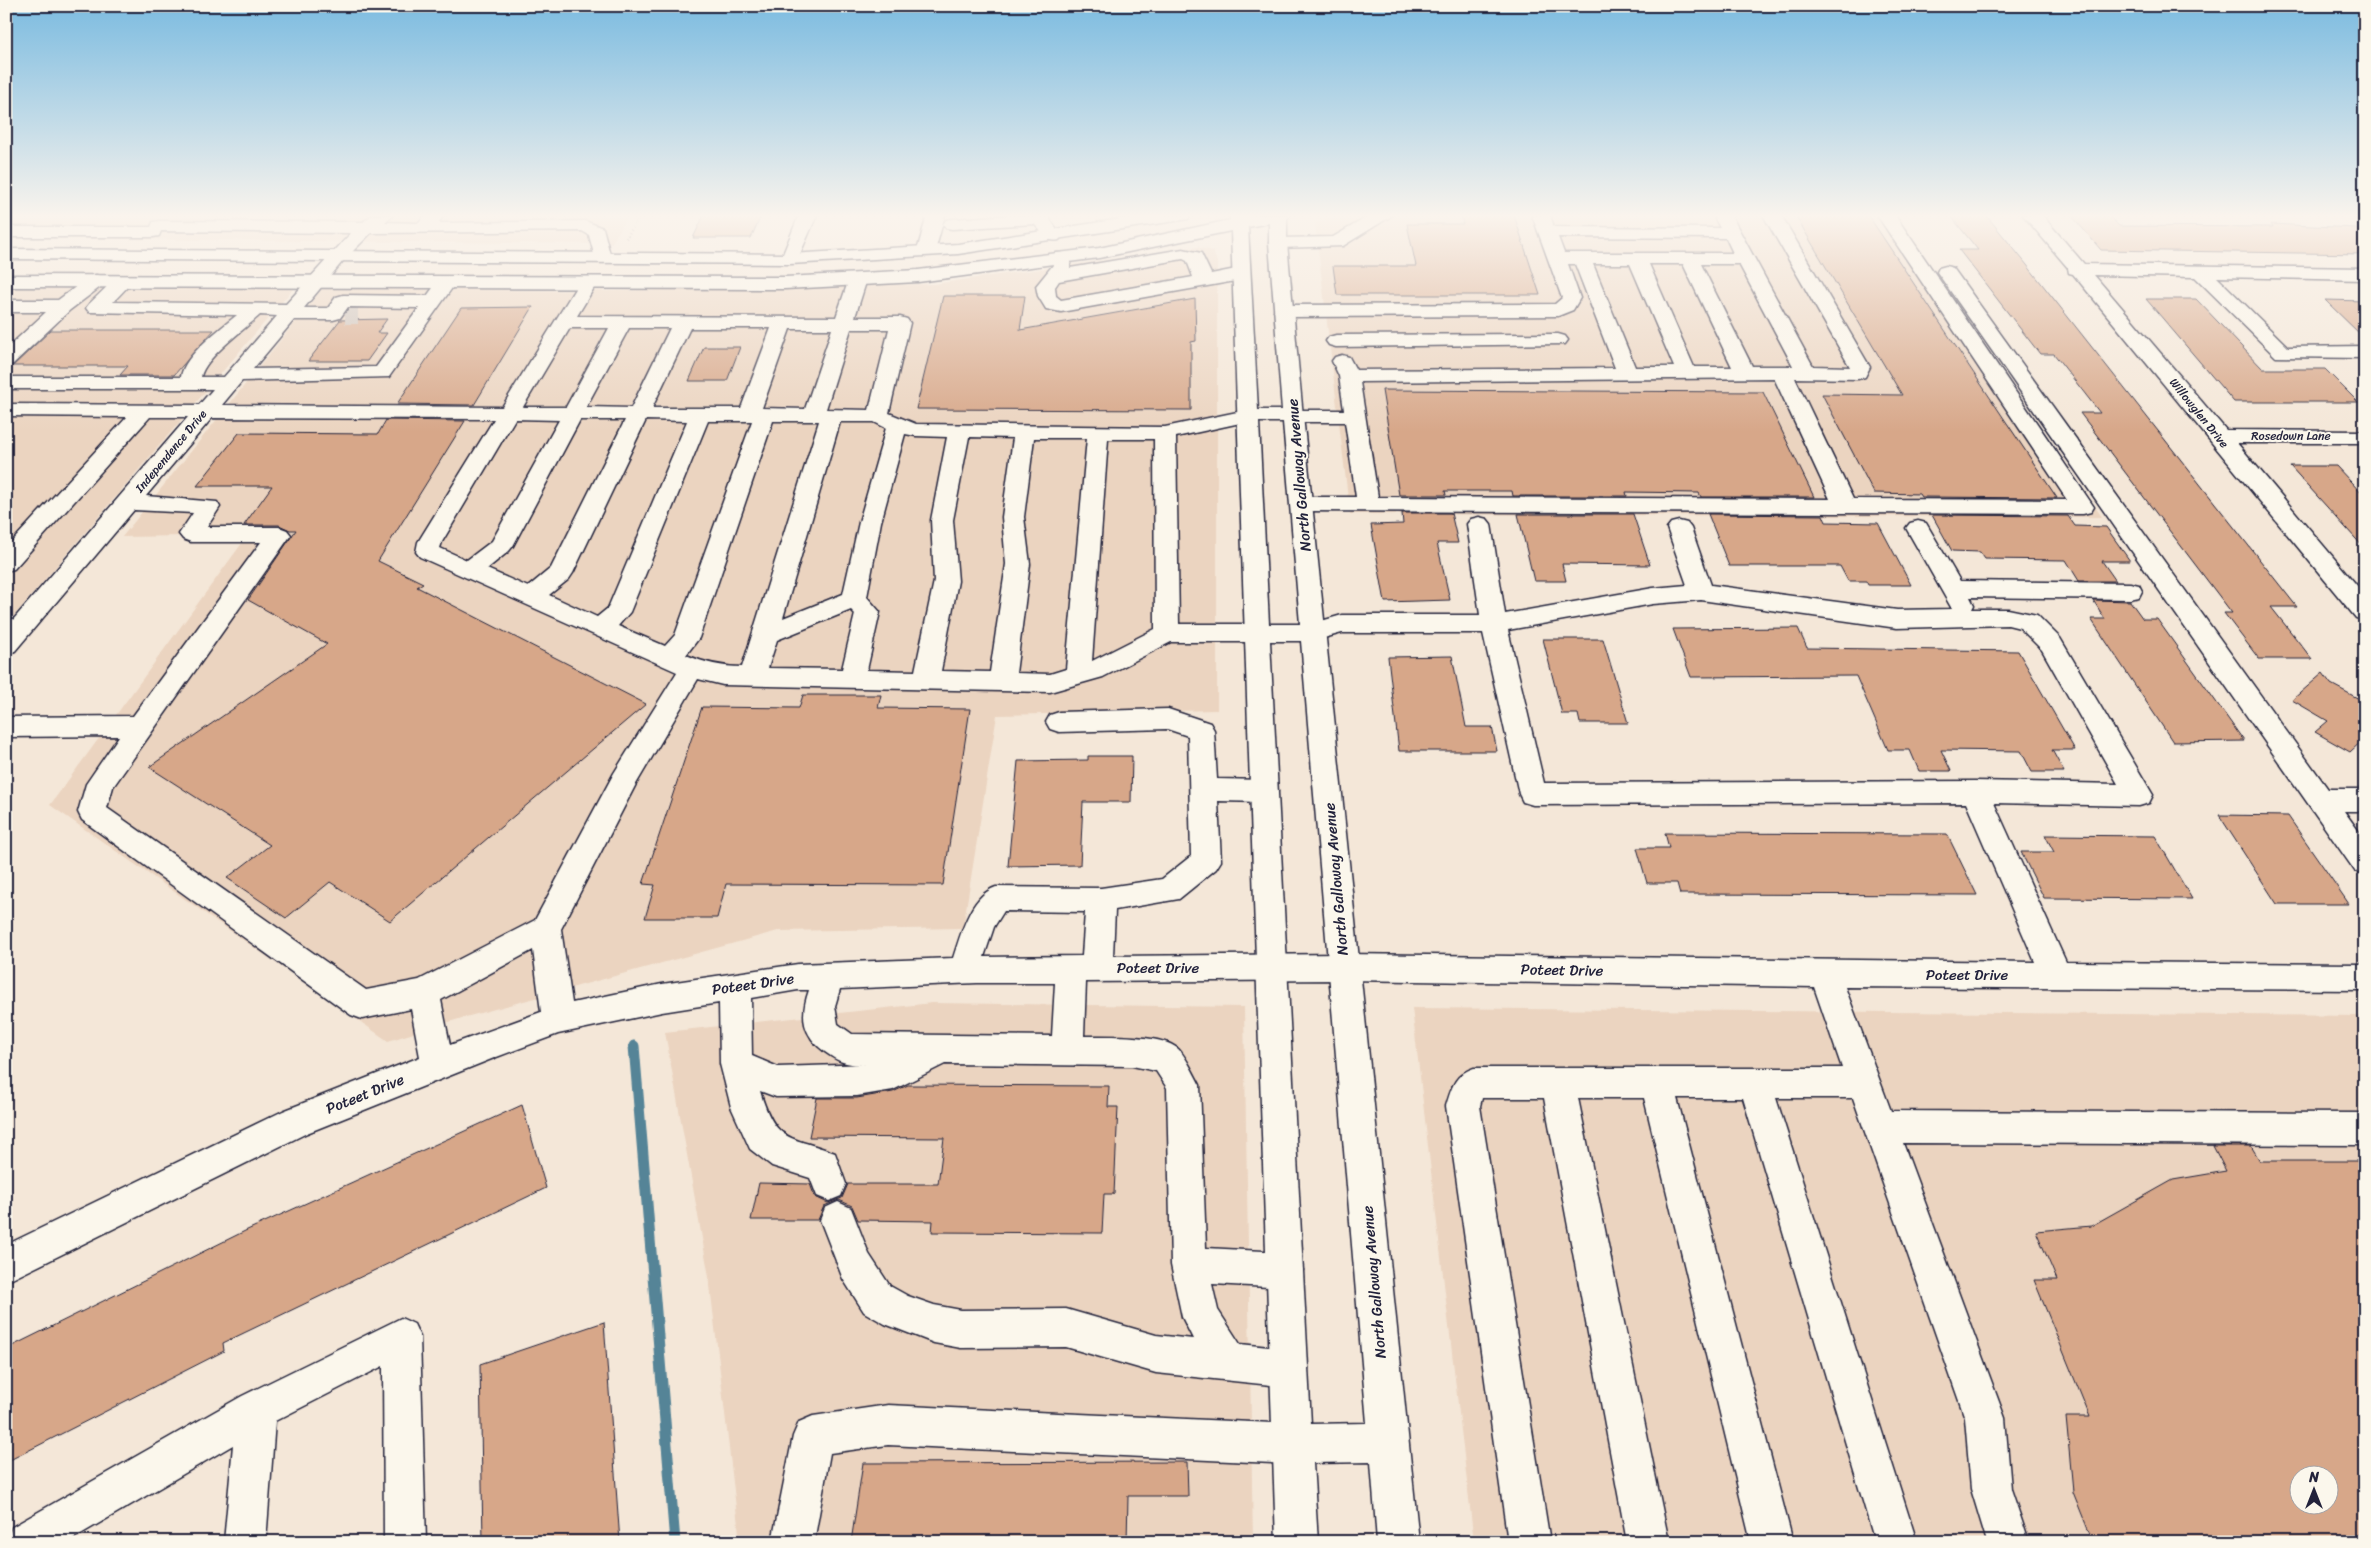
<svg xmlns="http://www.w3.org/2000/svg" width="2371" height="1548" font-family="Sriracha,sans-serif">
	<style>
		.built { fill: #ebd4c0; fill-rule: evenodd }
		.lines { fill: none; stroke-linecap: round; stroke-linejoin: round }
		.stream { stroke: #558497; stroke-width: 11 }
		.building { fill: #d7a789; stroke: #22223b; fill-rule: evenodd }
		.minor-tunnel { stroke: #cac0b9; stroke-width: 20; stroke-dasharray: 20 10; stroke-linecap: butt }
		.minor-casing { stroke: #22223b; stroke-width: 3 }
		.major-casing { stroke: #22223b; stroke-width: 3 }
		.path { stroke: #22223b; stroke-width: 2.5; stroke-dasharray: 0.5 2.5; stroke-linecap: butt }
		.minor { fill: #fbf7ec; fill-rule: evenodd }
		.major { fill: #fbf7ec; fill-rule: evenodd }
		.labels { text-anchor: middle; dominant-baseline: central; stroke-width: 4; stroke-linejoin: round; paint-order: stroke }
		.far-street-label { font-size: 12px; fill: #22223b; stroke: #fbf7ec }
		.street-label { font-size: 15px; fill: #22223b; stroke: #fbf7ec }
	</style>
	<rect width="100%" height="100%" fill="#f4e7d8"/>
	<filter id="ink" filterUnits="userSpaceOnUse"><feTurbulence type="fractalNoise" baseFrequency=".02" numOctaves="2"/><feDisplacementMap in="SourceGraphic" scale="10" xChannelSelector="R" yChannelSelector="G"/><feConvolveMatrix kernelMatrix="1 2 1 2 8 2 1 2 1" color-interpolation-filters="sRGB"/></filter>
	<g filter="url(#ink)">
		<g class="built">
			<path d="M 6,215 L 629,215 L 611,244 L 6,238 Z"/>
			<path d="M 1336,215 L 1895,215 L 2102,517 L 1350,514 L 1315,223 Z"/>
			<path d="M 1197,247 L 1213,251 L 1217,262 L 1217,710 L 997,715 L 963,928 L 778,931 L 462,1018 L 388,1041 L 50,805 L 248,535 L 122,537 L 322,289 L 610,291 L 934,284 Z"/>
			<path d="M 6,288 L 293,289 L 6,625 Z"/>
			<path d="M 932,1003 L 1244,1007 L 1253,1542 L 740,1542 L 709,1277 L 665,1032 Z"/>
			<path d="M 1412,1008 L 2365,1016 L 2365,1542 L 1474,1542 ZM 2298,1476 L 2328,1476 L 2328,1506 L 2298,1506 Z"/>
		</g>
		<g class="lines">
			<path class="stream" d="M 634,1046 L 675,1542"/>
		</g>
		<g class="building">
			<path d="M 704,215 L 761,216 L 751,238 L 693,238 Z"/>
			<path d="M 1461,215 L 1514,215 L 1540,295 L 1337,295 L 1333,266 L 1416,266 L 1407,224 L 1463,224 Z"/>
			<path d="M 1795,215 L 1868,215 L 2057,498 L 1922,497 L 1920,494 L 1874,493 L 1822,394 L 1902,395 Z"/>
			<path d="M 1950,215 L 1986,215 L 2023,260 L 2297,607 L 2271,607 L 2312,659 L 2259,659 L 2224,613 L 2232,613 L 2080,413 L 2100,413 L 2054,354 L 2040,354 L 1959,250 L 1978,250 Z"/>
			<path d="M 2071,215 L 2108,215 L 2119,226 L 2273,227 L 2271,224 L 2356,228 L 2365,237 L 2365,254 L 2101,250 Z"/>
			<path d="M 943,296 L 1025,296 L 1020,330 L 1195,299 L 1196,341 L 1191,342 L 1191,410 L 916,409 Z"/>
			<path d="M 2146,299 L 2196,299 L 2263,369 L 2325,369 L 2358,402 L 2234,402 Z"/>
			<path d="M 2325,300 L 2365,301 L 2365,339 Z"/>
			<path d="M 533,307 L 474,405 L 397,404 L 461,308 Z"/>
			<path d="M 387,319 L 377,333 L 387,333 L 367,361 L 308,361 L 340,320 Z"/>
			<path d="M 51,330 L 214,330 L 174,375 L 120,375 L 128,366 L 13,366 Z"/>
			<path d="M 704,347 L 740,347 L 727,381 L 689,381 Z"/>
			<path d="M 1382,390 L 1763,392 L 1814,497 L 1701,497 L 1699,493 L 1626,492 L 1627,496 L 1513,496 L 1512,491 L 1445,491 L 1446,495 L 1399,495 Z"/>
			<path d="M 386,420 L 465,421 L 378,561 L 423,583 L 417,587 L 646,704 L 390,921 L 330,882 L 286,918 L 227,878 L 270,845 L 149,767 L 327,644 L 248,600 L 296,530 L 290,530 L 279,525 L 244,525 L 272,486 L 197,486 L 239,433 L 378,434 Z"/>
			<path d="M 2290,466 L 2336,466 L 2365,497 L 2365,549 Z"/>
			<path d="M 1402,513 L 1451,513 L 1458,543 L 1437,543 L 1450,600 L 1385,602 L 1371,525 L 1403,524 Z"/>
			<path d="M 1518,514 L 1633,514 L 1650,565 L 1562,564 L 1566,581 L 1534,581 Z"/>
			<path d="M 1708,514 L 1823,515 L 1826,522 L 1878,523 L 1911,585 L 1868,585 L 1866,581 L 1848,581 L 1840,566 L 1729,566 Z"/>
			<path d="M 1932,515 L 2068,516 L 2075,526 L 2106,527 L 2130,561 L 2102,561 L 2116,581 L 2079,581 L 2066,560 L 1985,559 L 1980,552 L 1952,551 Z"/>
			<path d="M 2093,600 L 2130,601 L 2143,619 L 2157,619 L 2244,741 L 2173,742 L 2091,619 L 2105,619 Z"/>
			<path d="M 1798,628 L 1807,648 L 2018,651 L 2075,750 L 2052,750 L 2064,772 L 2032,772 L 2021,751 L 1941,750 L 1951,771 L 1919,771 L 1910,750 L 1888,750 L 1856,676 L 1691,677 L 1673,629 Z"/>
			<path d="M 1543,639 L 1603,639 L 1628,723 L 1580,723 L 1578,714 L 1562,714 Z"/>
			<path d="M 1452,656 L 1466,727 L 1492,727 L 1497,751 L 1399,751 L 1388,657 Z"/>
			<path d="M 2323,673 L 2331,684 L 2365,702 L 2365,738 L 2350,752 L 2315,732 L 2328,721 L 2292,700 Z"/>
			<path d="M 803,695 L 881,695 L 878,708 L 970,709 L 943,885 L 726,884 L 717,918 L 645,918 L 655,885 L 643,884 L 702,707 L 799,708 Z"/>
			<path d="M 1088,756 L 1132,756 L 1131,802 L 1083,802 L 1080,865 L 1008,866 L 1018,761 L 1088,760 Z"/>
			<path d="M 2219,815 L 2288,816 L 2349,904 L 2277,904 Z"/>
			<path d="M 1665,833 L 1947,834 L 1977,895 L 1680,894 L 1677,883 L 1647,883 L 1637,848 L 1669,848 Z"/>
			<path d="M 2045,835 L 2155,836 L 2192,899 L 2044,898 L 2021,852 L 2054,852 Z"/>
			<path d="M 908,1085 L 1109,1086 L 1108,1107 L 1118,1107 L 1114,1194 L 1104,1194 L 1102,1233 L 932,1232 L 933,1221 L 858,1220 L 852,1206 L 839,1200 L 824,1206 L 818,1220 L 751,1220 L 759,1183 L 810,1184 L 815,1197 L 828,1203 L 842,1198 L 848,1184 L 938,1184 L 944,1138 L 809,1137 L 817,1098 L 857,1098 L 893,1092 Z"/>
			<path d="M 522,1105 L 546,1188 L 223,1343 L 224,1351 L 6,1462 L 6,1349 L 245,1231 Z"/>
			<path d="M 2213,1146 L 2251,1146 L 2260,1161 L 2365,1161 L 2365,1542 L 2093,1542 L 2073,1492 L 2066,1417 L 2090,1417 L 2034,1280 L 2057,1280 L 2036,1231 L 2091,1226 L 2173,1180 L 2226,1171 ZM 2298,1476 L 2328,1476 L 2328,1506 L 2298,1506 Z"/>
			<path d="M 604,1322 L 620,1542 L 483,1542 L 480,1364 Z"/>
			<path d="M 1187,1462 L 1188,1496 L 1128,1496 L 1127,1542 L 851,1542 L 863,1463 Z"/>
		</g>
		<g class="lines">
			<path class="minor-tunnel" d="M 345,314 L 358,314"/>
			<g class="minor-casing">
				<g id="minor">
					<path d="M 372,215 L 393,215 L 385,222 L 419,223 L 425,215 L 444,215 L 438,223 L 585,221 L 603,228 L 611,258 L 608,262 L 596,262 L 589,235 L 582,231 L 371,233 L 343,261 L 304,308 L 328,308 L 336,297 L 343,295 L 427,296 L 441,277 L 455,277 L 457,281 L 389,377 L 242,381 L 222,405 L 502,407 L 581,279 L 595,279 L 597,283 L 577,316 L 836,317 L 849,279 L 851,275 L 865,275 L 867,279 L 855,317 L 900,317 L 907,319 L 910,323 L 889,413 L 916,424 L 1165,427 L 1247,410 L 1254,412 L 1258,416 L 1254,420 L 1176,437 L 1179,624 L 1257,624 L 1266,627 L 1269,633 L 1266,639 L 1257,642 L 1171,642 L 1103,677 L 1050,692 L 723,685 L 698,679 L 635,786 L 561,929 L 572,1003 L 662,984 L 798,964 L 953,958 C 961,934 970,896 996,887 L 1101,888 L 1162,879 L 1191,856 L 1188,736 L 1167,729 L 1059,732 L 1050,729 L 1046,722 L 1050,715 L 1059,712 L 1168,709 L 1210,723 L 1214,730 L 1217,779 L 1264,780 L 1274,783 L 1278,791 L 1274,799 L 1264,802 L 1218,801 L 1221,861 L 1216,869 L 1179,899 L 1115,910 L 1113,956 L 1344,954 L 2035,962 L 1966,803 L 1533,805 L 1523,802 L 1519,794 L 1483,633 L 1342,633 L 1313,641 L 1304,638 L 1301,632 L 1304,626 L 1342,615 L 1480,615 L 1467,524 L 1471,519 L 1479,517 L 1487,519 L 1491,524 L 1505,614 L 1653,588 L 1687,585 L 1667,528 L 1671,523 L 1679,521 L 1687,523 L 1691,528 L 1711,585 L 1897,610 L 1952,609 L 1906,528 L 1910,523 L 1918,521 L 1926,523 L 1960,581 L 2130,583 L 2139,585 L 2142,591 L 2139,597 L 2130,599 L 1970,597 L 1974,605 L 1972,609 L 2008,609 L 2037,615 L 2060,638 L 2153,795 L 2149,803 L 2139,806 L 1994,803 L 2066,962 L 2365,964 L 2365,990 L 1845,987 L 1891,1111 L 2365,1113 L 2365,1145 L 1903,1143 L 2005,1418 L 2011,1489 L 2029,1542 L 1987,1542 L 1971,1489 L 1965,1418 L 1853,1098 L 1776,1098 L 1917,1542 L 1875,1542 L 1743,1098 L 1677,1098 L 1793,1542 L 1751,1542 L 1644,1098 L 1578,1098 L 1669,1542 L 1627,1542 L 1544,1098 L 1482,1098 L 1480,1106 L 1550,1542 L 1508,1542 L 1446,1106 C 1452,1087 1454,1075 1474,1068 L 1842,1068 L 1814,987 L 1344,980 L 1086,982 L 1084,1036 C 1105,1036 1161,1034 1177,1048 C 1185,1054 1195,1076 1200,1085 L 1206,1248 L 1285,1252 L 1298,1257 L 1303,1270 L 1298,1283 L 1285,1288 L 1212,1284 L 1218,1310 L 1240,1344 L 1289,1349 L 1302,1355 L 1308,1368 L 1302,1381 L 1289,1387 L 1156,1373 L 1066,1347 L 961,1348 L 934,1343 L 885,1324 L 864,1312 L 843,1279 L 820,1220 L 825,1208 L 838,1202 L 851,1208 L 869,1254 L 890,1286 L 908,1296 L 934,1305 L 961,1310 L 1066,1309 L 1156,1335 L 1193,1339 L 1182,1317 L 1171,1265 L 1167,1088 L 1156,1071 L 1132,1066 L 945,1064 L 893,1090 L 857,1096 L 776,1097 L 760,1091 C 776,1145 790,1135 835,1153 L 846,1184 L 841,1196 L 829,1201 L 817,1196 L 810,1178 L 772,1166 L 750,1149 L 731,1107 L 720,1064 L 719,1003 L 662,1012 L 558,1034 L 494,1058 L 307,1133 L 6,1282 L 6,1245 L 283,1111 L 420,1057 L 411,1009 L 362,1019 L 351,1015 L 82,820 L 78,812 L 86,784 L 119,736 L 6,737 L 6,717 L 133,716 L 261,542 L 191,542 L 183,539 L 179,534 L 193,513 L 134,510 L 15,651 L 6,654 L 6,628 L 188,417 L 150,417 L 14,569 L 6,571 L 6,548 L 127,417 L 6,416 L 6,404 L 199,405 L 213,389 L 6,389 L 6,377 L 181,377 C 184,355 220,329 237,315 L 89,312 L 86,308 L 89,304 L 117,277 L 131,277 L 133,281 L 113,302 L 286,304 L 351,233 L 161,231 L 159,236 L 153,237 L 6,237 L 6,227 L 151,227 L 153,222 L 159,221 L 363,222 ZM 348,307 L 419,308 L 376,367 L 253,369 L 294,320 L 333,320 L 340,318 ZM 260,315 L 277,316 L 224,377 L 201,377 C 204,358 245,329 260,315 ZM 570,328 L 609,328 L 566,407 L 523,407 ZM 629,328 L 670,328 L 631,408 L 586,407 ZM 690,328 L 771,328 L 741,408 L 652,408 ZM 790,329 L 832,329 L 805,409 L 762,408 ZM 851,329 L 889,329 L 869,410 L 826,409 ZM 212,418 L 494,419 L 418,542 L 416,552 L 420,557 L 677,672 L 614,773 L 535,920 L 419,980 L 366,990 L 107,808 L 113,787 L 291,535 L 287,530 L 279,527 L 207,527 L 220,507 L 217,502 L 146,496 ZM 515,419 L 559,420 L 492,541 L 467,560 L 440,548 L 442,542 ZM 580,420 L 625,420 L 551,568 L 528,587 L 487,569 L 509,551 L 513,546 ZM 646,420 L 687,421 L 608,608 L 597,617 L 549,595 L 569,579 L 573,573 ZM 708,421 L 752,421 L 675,635 L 665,646 L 618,626 L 630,612 ZM 773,421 L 819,421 L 742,667 C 722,667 705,663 686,655 L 699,638 ZM 840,422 L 874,422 L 886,428 L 859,522 L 843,594 L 783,618 ZM 905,434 L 916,436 L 947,437 L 931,520 L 934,581 L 915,671 L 867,670 L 880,612 L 867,597 L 881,522 ZM 969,437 L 1013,438 L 1002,517 L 1006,564 L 990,672 L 941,671 L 958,581 L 953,520 ZM 1034,438 L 1087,438 L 1066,669 L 1050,674 L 1016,673 L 1030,564 L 1024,517 ZM 1108,439 L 1154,439 L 1155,629 L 1092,661 ZM 1701,600 L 1897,628 L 2008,625 L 2020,628 L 2042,650 L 2118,784 L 1975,781 L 1544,783 L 1508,630 L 1653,604 ZM 851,610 L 855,614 L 842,669 L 768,668 L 777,640 ZM 1004,911 L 1085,912 L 1082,956 L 984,957 L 994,927 ZM 533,950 L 541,1012 L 450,1045 L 441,1000 ZM 977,983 L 1055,983 L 1052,1036 L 852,1034 L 838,1024 L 835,1006 L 840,989 ZM 798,990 L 809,990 C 800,1016 802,1035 825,1052 C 832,1057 838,1061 846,1063 C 853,1065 862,1064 870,1064 L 778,1067 L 752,1056 L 751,998 Z"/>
					<path d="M 799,215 L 817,215 L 796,263 L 784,263 L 781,259 Z"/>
					<path d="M 927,215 L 945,215 L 935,251 L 932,255 L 920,255 L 917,251 Z"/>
					<path d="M 1010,215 L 1048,217 L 1062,236 L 1059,240 C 1045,243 1043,232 1034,224 L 952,229 L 946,228 L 943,224 L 946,220 L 952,219 Z"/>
					<path d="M 1371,215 L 1393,215 L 1343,246 L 1278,248 L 1272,247 L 1269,243 L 1272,239 L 1278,238 L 1333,237 Z"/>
					<path d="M 1532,215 L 1550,215 L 1554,227 L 1720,228 L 1713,215 L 1731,215 L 1813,366 L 1850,367 L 1763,215 L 1781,215 L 1870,367 L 1865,377 L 1858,379 L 1795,378 L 1853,499 L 2067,500 L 1877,215 L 1895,215 L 2094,507 L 2091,512 L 2083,514 L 1302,511 L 1294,509 L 1291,504 L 1294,499 L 1302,497 L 1356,497 L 1345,422 L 1293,422 L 1286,420 L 1282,416 L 1286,412 L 1293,410 L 1344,410 L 1339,376 L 1332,361 L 1335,357 L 1342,355 L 1349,357 L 1356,370 L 1615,368 L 1575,264 L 1568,264 L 1580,298 L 1573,310 L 1558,316 L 1284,317 L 1277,315 L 1274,311 L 1277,307 L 1284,305 L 1555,304 L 1562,298 ZM 1558,237 L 1726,238 L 1733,253 L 1564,253 ZM 1593,264 L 1630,264 L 1674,367 L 1635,367 ZM 1649,264 L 1683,264 L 1732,367 L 1694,367 ZM 1701,264 L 1739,264 L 1793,366 L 1752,366 ZM 1774,378 L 1830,499 L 1378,497 L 1360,382 Z"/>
					<path d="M 2023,215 L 2042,215 L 2084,264 L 2365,268 L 2365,280 L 2217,277 L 2288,347 L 2365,346 L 2365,358 L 2276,357 L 2195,277 L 2094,275 L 2226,430 L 2365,431 L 2365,443 L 2237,443 L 2365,595 L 2365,620 L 2356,618 L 2073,274 L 2069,273 L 2068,268 Z"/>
					<path d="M 2354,215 L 2365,215 L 2365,220 L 2357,219 Z"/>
					<path d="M 1183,249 L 1201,253 L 1211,274 L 1241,268 L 1248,270 L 1250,274 L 1248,278 L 1241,280 L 1061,312 L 1046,309 L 1038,296 L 1036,286 L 1053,265 L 1052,257 L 1055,253 L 1067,253 L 1070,257 L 1070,268 ZM 1183,259 L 1187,261 L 1193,277 L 1061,300 L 1056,296 L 1055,287 L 1059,281 Z"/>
					<path d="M 1946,266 L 1953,268 L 2328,789 L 2365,789 L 2365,811 L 2344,811 L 2365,840 L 2365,875 L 2355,871 L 1937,272 L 1939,268 Z"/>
					<path d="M 96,275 L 103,277 L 105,281 L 103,285 L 70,310 L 13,364 L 6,366 L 6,349 L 46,312 L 6,312 L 6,300 L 58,300 L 89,277 Z"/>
					<path d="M 1558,334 L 1565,336 L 1568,340 L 1565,344 L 1336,347 L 1329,345 L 1326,341 L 1329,337 L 1336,335 Z"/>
					<path d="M 401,1318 L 414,1324 L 420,1337 L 426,1542 L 384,1542 L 383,1366 L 275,1421 L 266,1542 L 224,1542 L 233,1445 L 67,1542 L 6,1542 L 12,1527 L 242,1396 Z"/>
					<path d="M 888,1405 L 1293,1424 L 1307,1430 L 1313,1444 L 1307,1458 L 1293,1464 L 888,1445 L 830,1453 L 814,1542 L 772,1542 L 793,1436 L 799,1422 L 813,1416 Z"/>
				</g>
			</g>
			<g class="major-casing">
				<g id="major">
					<path d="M 1146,215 L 1191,215 L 1188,219 L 1182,220 L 958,254 L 790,264 L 6,259 L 6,249 L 790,254 L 958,244 Z"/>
					<path d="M 1230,215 L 1290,215 L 1287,219 L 1287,243 L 1302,406 L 1419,1542 L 1377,1542 L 1371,1462 L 1313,1463 L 1318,1542 L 1276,1542 L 1231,231 L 1099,258 L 918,282 L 785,289 L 6,287 L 6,275 L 785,277 L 918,270 L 1099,248 L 1230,220 ZM 1269,223 L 1269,243 L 1282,410 L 1258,410 L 1248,227 ZM 1259,422 L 1283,422 L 1300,624 L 1269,624 ZM 1270,641 L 1301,641 L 1367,1423 L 1311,1424 Z"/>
				</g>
			</g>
			<path class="path" d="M 626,238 L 641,215"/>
			<use href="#minor" class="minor"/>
			<use href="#major" class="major"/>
		</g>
	</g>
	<linearGradient id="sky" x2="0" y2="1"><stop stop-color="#7bbbe0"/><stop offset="0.5" stop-color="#faf4ed"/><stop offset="1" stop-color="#faf4ed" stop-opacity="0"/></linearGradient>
	<rect width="2371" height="432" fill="url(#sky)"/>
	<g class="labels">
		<g class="far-street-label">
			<text transform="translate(2199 413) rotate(51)">Willowglen Drive</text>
			<text x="2291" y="436">Rosedown Lane</text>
			<text transform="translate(171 451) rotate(-50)">Independence Drive</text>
		</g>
		<g class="street-label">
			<text transform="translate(1299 475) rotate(-95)">North Galloway Avenue</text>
			<text transform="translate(1336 879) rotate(-95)">North Galloway Avenue</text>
			<text x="1158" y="968">Poteet Drive</text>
			<text transform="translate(1562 970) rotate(1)">Poteet Drive</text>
			<text x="1967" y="975">Poteet Drive</text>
			<text transform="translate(753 984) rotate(-8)">Poteet Drive</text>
			<text transform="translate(365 1094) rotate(-22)">Poteet Drive</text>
			<text transform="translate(1374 1282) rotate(-95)">North Galloway Avenue</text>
		</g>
	</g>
	<rect width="2371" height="1548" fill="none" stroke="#fbf7ec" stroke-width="25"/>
	<rect x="12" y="12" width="2346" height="1523" fill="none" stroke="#22223b" stroke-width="2" filter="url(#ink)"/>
	<g transform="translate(2314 1490)"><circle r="24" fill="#fbf7ec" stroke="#a4a2a5"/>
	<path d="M0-4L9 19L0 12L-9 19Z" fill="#22223b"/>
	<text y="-8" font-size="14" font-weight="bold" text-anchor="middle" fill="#22223b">N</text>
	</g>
</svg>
